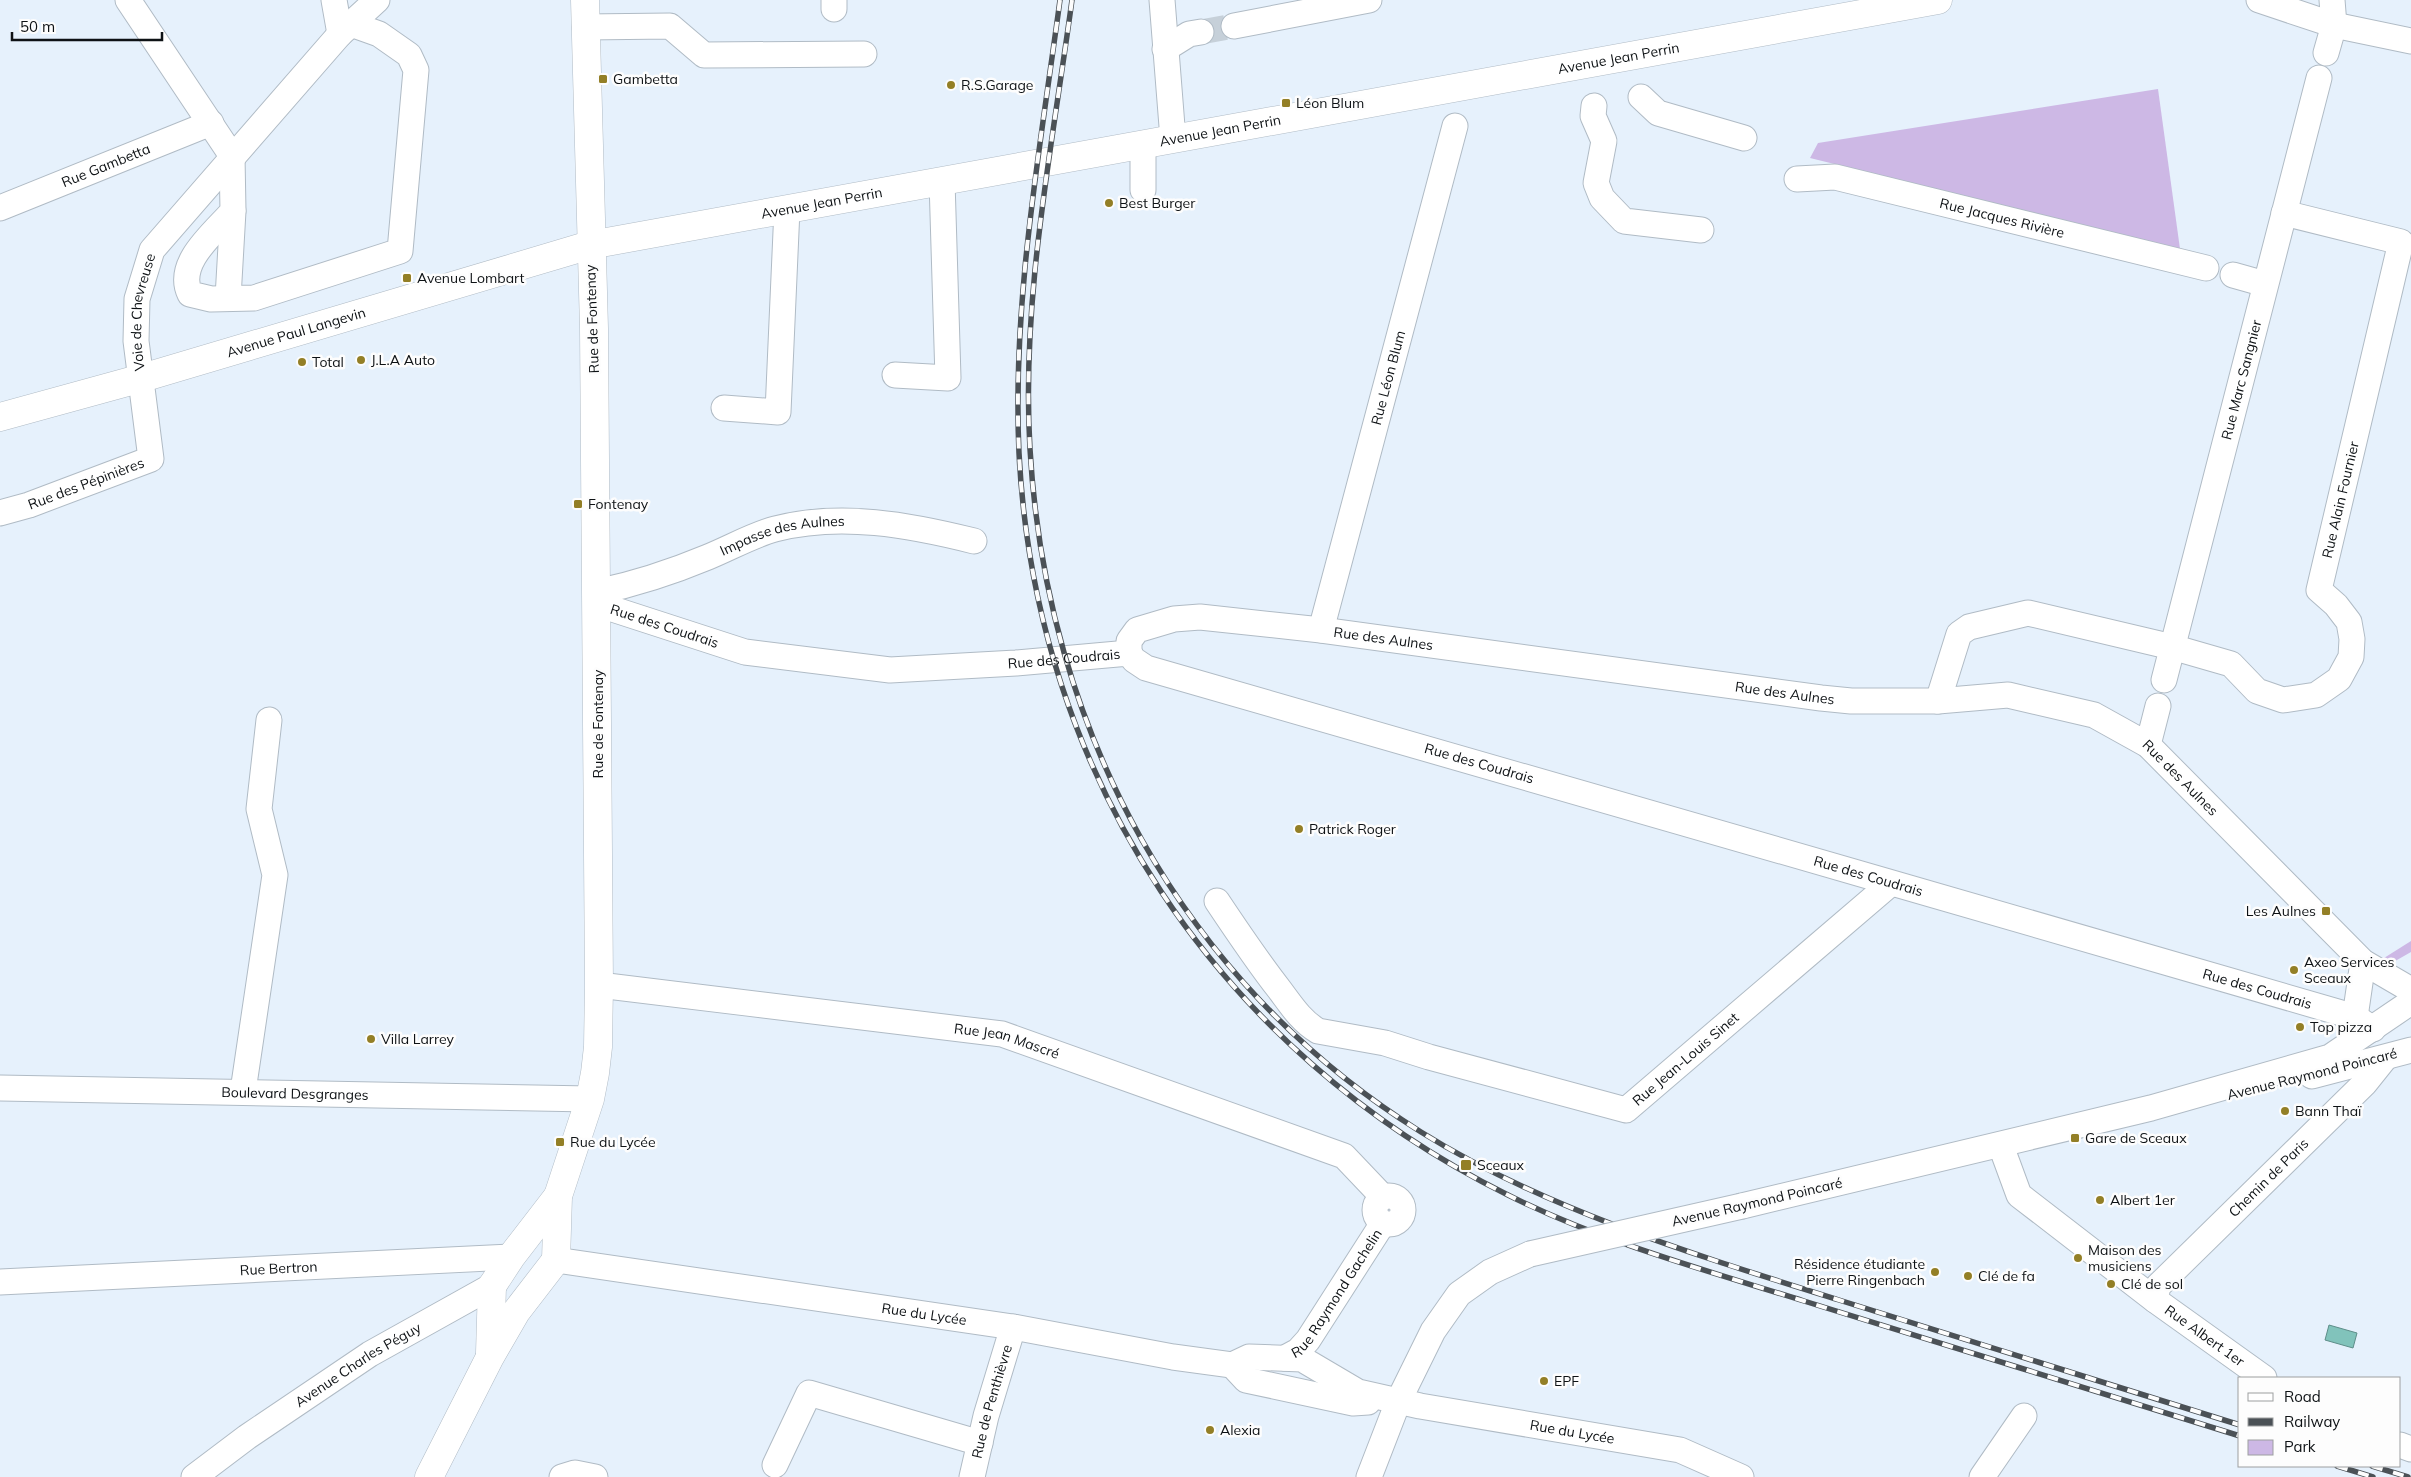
<svg xmlns="http://www.w3.org/2000/svg" width="2411" height="1477" font-family="Mulish,sans-serif">
	<style>
		.green { fill: #cdb8e5 }
		.water { fill: #81c3bb; stroke: #5e8e89 }
		.lines { fill: none; stroke-linecap: round; stroke-linejoin: round }
		.minor-tunnel { stroke: #c6d0d9; stroke-width: 25; stroke-dasharray: 25 12; stroke-linecap: butt }
		.minor-casing { stroke: #b0bbc5; stroke-width: 27 }
		.major-casing { stroke: #b0bbc5; stroke-width: 29 }
		.minor { stroke: #fff; stroke-width: 25 }
		.major { stroke: #fff; stroke-width: 28 }
		.rail-casing { stroke: #4b5156; stroke-width: 5.5 }
		.rail { stroke: #fdfdfd; stroke-width: 4; stroke-dasharray: 11; stroke-linecap: butt }
		.minor-bridge-casing { stroke: #b0bbc5; stroke-width: 27; stroke-linecap: butt }
		.minor-bridge { stroke: #fff; stroke-width: 25 }
		.poi-dot { fill: #937f26; stroke: #fdfdfd; stroke-width: 2 }
		.labels { text-anchor: middle; dominant-baseline: central; stroke-width: 5; stroke-linejoin: round; paint-order: stroke }
		.street-label { font-size: 14px; fill: #0e1215; stroke: #fdfdfd }
		.poi-label { font-size: 14px; fill: #0e1215; stroke: #fdfdfd; text-anchor: start }
	</style>
	<rect width="100%" height="100%" fill="#e6f1fc"/>
	<g class="green">
		<path d="M 2158,89 L 2180,249 L 1810,158 L 1818,143 Z"/>
		<path d="M 2411,941 L 2411,952 L 2390,964 L 2384,958 Z"/>
	</g>
	<path class="water" d="M 2329,1325 L 2357,1333 L 2353,1348 L 2325,1340 Z"/>
	<g class="lines">
		<path class="minor-tunnel" d="M 1201,32 L 1234,26"/>
		<g class="minor-casing">
			<g id="minor">
				<path d="M 128,0 L 232,156"/>
				<path d="M 334,0 L 340,34"/>
				<path d="M 1162,0 L 1173,139"/>
				<path d="M 2259,0 L 2334,25 L 2411,41"/>
				<path d="M 834,9 L 834,0"/>
				<path d="M 1234,26 L 1369,0"/>
				<path d="M 585,27 L 670,26 L 704,55 L 864,54"/>
				<path d="M 1165,49 L 1189,34 L 1201,32"/>
				<path d="M 2326,53 L 2334,25 L 2332,0"/>
				<path d="M 1641,97 L 1658,113 L 1744,138"/>
				<path d="M 1594,106 L 1593,116 L 1604,141 L 1596,183 L 1602,198 L 1624,221 L 1701,230"/>
				<path d="M 232,156 L 233,211 C 214,233 175,263 190,294 L 211,299 L 254,298 L 400,251 L 416,70 L 409,55 L 379,34 L 351,24"/>
				<path id="s1" d="M 1797,179 L 1835,177 L 2206,268"/>
				<path d="M 1143,190 L 1143,144"/>
				<path id="s2" d="M 0,208 L 211,123"/>
				<path d="M 2233,275 L 2265,284"/>
				<path d="M 228,298 L 233,211"/>
				<path d="M 895,375 L 948,378 L 942,181"/>
				<path d="M 724,408 L 778,412 L 787,209"/>
				<path id="s3" d="M 0,513 L 29,505 L 151,459 L 136,341 L 137,299 L 152,250 L 340,34 L 377,0"/>
				<path id="s4" d="M 597,592 C 635,584 672,572 708,557 C 730,548 753,535 775,529 C 841,512 910,525 974,541"/>
				<path id="s5" d="M 597,604 L 745,652 L 890,670 L 1016,663 L 1129,653 L 1134,660 L 1146,668 C 1549,782 1952,901 2355,1017 L 2373,1029"/>
				<path id="s6" d="M 1321,630 L 1455,126"/>
				<path id="s7" d="M 1129,653 L 1129,641 L 1137,630 L 1174,619 L 1200,617 L 1321,630 L 1821,698 L 1851,701 L 1938,701 L 2008,695 L 2094,715 L 2148,745 L 2363,962 L 2411,990"/>
				<path id="s8" d="M 2164,680 L 2319,78"/>
				<path id="s9" d="M 1938,701 L 1959,634 L 1969,627 L 2028,613 L 2172,647 L 2231,664 L 2257,691 L 2283,700 L 2316,695 L 2339,679 L 2351,657 L 2352,639 L 2349,622 L 2336,605 L 2319,590 L 2401,242 L 2284,213"/>
				<path d="M 2148,745 L 2158,706"/>
				<path id="s10" d="M 1217,901 C 1237,931 1257,961 1279,989 C 1291,1005 1301,1021 1318,1031 L 1385,1043 L 1429,1057 L 1626,1110 L 1890,884"/>
				<path id="s11" d="M 599,985 L 1002,1034 L 1344,1156 L 1383,1197"/>
				<path d="M 2355,1017 L 2363,962"/>
				<path d="M 2312,1076 L 2411,1050"/>
				<path id="s12" d="M 0,1088 L 590,1099"/>
				<path d="M 243,1091 L 275,875 L 259,809 L 269,720"/>
				<path id="s13" d="M 2001,1146 L 2019,1195 L 2155,1300 L 2264,1378"/>
				<circle cx="1389" cy="1210" r="14"/>
				<path d="M 1742,1206 L 2151,1108 L 2330,1057 L 2411,1002"/>
				<path id="s14" d="M 556,1260 L 1013,1327 L 1173,1357 L 1232,1365 L 1249,1357 L 1302,1359 L 1358,1392 L 1420,1406 L 1680,1450 L 1741,1477"/>
				<path id="s15" d="M 0,1282 L 511,1257"/>
				<path id="s16" d="M 2155,1300 L 2158,1286 L 2365,1083 L 2385,1058"/>
				<path id="s17" d="M 1285,1358 L 1298,1351 L 1308,1340 L 1383,1223"/>
				<path d="M 1232,1365 L 1246,1380 L 1353,1403 L 1368,1402"/>
				<path d="M 2400,1445 L 2411,1449"/>
				<path d="M 775,1465 L 809,1393 L 980,1443"/>
				<path id="s18" d="M 194,1477 L 247,1437 L 370,1354 L 492,1286"/>
				<path d="M 562,1477 L 575,1473 L 595,1477"/>
				<path id="s19" d="M 972,1477 L 986,1416 L 1013,1327"/>
				<path d="M 1369,1477 L 1398,1402 L 1433,1331 L 1459,1294 L 1490,1272 L 1530,1254"/>
				<path d="M 1982,1477 L 2024,1416"/>
			</g>
		</g>
		<g class="major-casing">
			<g id="major">
				<path id="s20" d="M 0,417 L 142,378 L 590,245 L 1938,0"/>
				<path d="M 556,1260 L 558,1196 L 590,1099 L 595,1073 L 598,1047 L 599,985 L 594,328 L 585,0"/>
				<path d="M 492,1286 L 511,1257 L 558,1196"/>
				<path d="M 490,1353 L 492,1286"/>
				<path d="M 429,1477 L 490,1357 L 516,1312 L 556,1260"/>
			</g>
		</g>
		<use href="#minor" class="minor"/>
		<use href="#major" class="major"/>
		<g class="rail-casing">
			<g id="rail">
				<path d="M 1060,0 C 1040,150 1012,301 1019,453 C 1035,776 1219,1052 1508,1195 C 1602,1242 1705,1270 1804,1301 C 1949,1346 2095,1391 2240,1436"/>
				<path d="M 1072,0 C 1052,149 1021,298 1030,449 C 1046,729 1181,982 1421,1132 C 1546,1210 1699,1256 1839,1300 C 1973,1342 2106,1383 2240,1425"/>
				<path d="M 2337,1466 L 2373,1477"/>
				<path d="M 2372,1466 L 2408,1477"/>
			</g>
		</g>
		<use href="#rail" class="rail"/>
		<g class="minor-bridge-casing">
			<path id="minor-bridge" d="M 1530,1254 L 1742,1206"/>
		</g>
		<use href="#minor-bridge" class="minor-bridge"/>
	</g>
	<g class="poi-dot">
		<rect x="598" y="74" width="10" height="10" rx="2.5"/>
		<circle cx="951" cy="85" r="5"/>
		<rect x="1281" y="98" width="10" height="10" rx="2.5"/>
		<circle cx="1109" cy="203" r="5"/>
		<rect x="402" y="273" width="10" height="10" rx="2.5"/>
		<circle cx="361" cy="360" r="5"/>
		<circle cx="302" cy="362" r="5"/>
		<rect x="573" y="499" width="10" height="10" rx="2.5"/>
		<circle cx="1299" cy="829" r="5"/>
		<rect x="2321" y="906" width="10" height="10" rx="2.5"/>
		<circle cx="2294" cy="970" r="5"/>
		<circle cx="2300" cy="1027" r="5"/>
		<circle cx="371" cy="1039" r="5"/>
		<circle cx="2285" cy="1111" r="5"/>
		<rect x="2070" y="1133" width="10" height="10" rx="2.5"/>
		<rect x="555" y="1137" width="10" height="10" rx="2.5"/>
		<rect x="1460" y="1159" width="12" height="12" rx="2.5"/>
		<circle cx="2100" cy="1200" r="5"/>
		<circle cx="2078" cy="1258" r="5"/>
		<circle cx="1935" cy="1272" r="5"/>
		<circle cx="1968" cy="1276" r="5"/>
		<circle cx="2111" cy="1284" r="5"/>
		<circle cx="1544" cy="1381" r="5"/>
		<circle cx="1210" cy="1430" r="5"/>
	</g>
	<g class="labels">
		<g class="street-label">
			<text stroke="none"><textPath href="#s20" startOffset="1660">Avenue Jean Perrin</textPath></text>
			<text stroke="none"><textPath href="#s20" startOffset="1255">Avenue Jean Perrin</textPath></text>
			<text stroke="none"><textPath href="#s2" startOffset="114">Rue Gambetta</textPath></text>
			<text stroke="none"><textPath href="#s20" startOffset="850">Avenue Jean Perrin</textPath></text>
			<text stroke="none"><textPath href="#s1" startOffset="210">Rue Jacques Rivière</textPath></text>
			<text stroke="none"><textPath href="#s3" startOffset="309">Voie de Chevreuse</textPath></text>
			<text transform="translate(592 319) rotate(-92)">Rue de Fontenay</text>
			<text stroke="none"><textPath href="#s20" startOffset="308">Avenue Paul Langevin</textPath></text>
			<text stroke="none"><textPath href="#s6" startOffset="261">Rue Léon Blum</textPath></text>
			<text stroke="none"><textPath href="#s8" startOffset="310">Rue Marc Sangnier</textPath></text>
			<text stroke="none"><textPath href="#s3" startOffset="91">Rue des Pépinières</textPath></text>
			<text stroke="none"><textPath href="#s9" startOffset="676">Rue Alain Fournier</textPath></text>
			<text stroke="none"><textPath href="#s4" startOffset="195">Impasse des Aulnes</textPath></text>
			<text stroke="none"><textPath href="#s5" startOffset="71">Rue des Coudrais</textPath></text>
			<text stroke="none"><textPath href="#s7" startOffset="275">Rue des Aulnes</textPath></text>
			<text stroke="none"><textPath href="#s5" startOffset="476">Rue des Coudrais</textPath></text>
			<text stroke="none"><textPath href="#s7" startOffset="680">Rue des Aulnes</textPath></text>
			<text transform="translate(598 724) rotate(-90)">Rue de Fontenay</text>
			<text stroke="none"><textPath href="#s5" startOffset="911">Rue des Coudrais</textPath></text>
			<text stroke="none"><textPath href="#s7" startOffset="1100">Rue des Aulnes</textPath></text>
			<text stroke="none"><textPath href="#s5" startOffset="1316">Rue des Coudrais</textPath></text>
			<text stroke="none"><textPath href="#s5" startOffset="1721">Rue des Coudrais</textPath></text>
			<text stroke="none"><textPath href="#s11" startOffset="412">Rue Jean Mascré</textPath></text>
			<text stroke="none"><textPath href="#s10" startOffset="562">Rue Jean-Louis Sinet</textPath></text>
			<text transform="translate(2312 1074) rotate(-14)">Avenue Raymond Poincaré</text>
			<text stroke="none"><textPath href="#s12" startOffset="295">Boulevard Desgranges</textPath></text>
			<text stroke="none"><textPath href="#s16" startOffset="169">Chemin de Paris</textPath></text>
			<text transform="translate(1757 1202) rotate(-13)">Avenue Raymond Poincaré</text>
			<text stroke="none"><textPath href="#s15" startOffset="279">Rue Bertron</textPath></text>
			<text stroke="none"><textPath href="#s17" startOffset="84">Rue Raymond Gachelin</textPath></text>
			<text stroke="none"><textPath href="#s14" startOffset="372">Rue du Lycée</textPath></text>
			<text stroke="none"><textPath href="#s13" startOffset="285">Rue Albert 1er</textPath></text>
			<text stroke="none"><textPath href="#s18" startOffset="199">Avenue Charles Péguy</textPath></text>
			<text stroke="none"><textPath href="#s19" startOffset="78">Rue de Penthièvre</textPath></text>
			<text stroke="none"><textPath href="#s14" startOffset="1039">Rue du Lycée</textPath></text>
		</g>
		<g class="poi-label">
			<text x="613" y="79">Gambetta</text>
			<text x="961" y="85">R.S.Garage</text>
			<text x="1296" y="103">Léon Blum</text>
			<text x="1119" y="203">Best Burger</text>
			<text x="417" y="278">Avenue Lombart</text>
			<text x="371" y="360">J.L.A Auto</text>
			<text x="312" y="362">Total</text>
			<text x="588" y="504">Fontenay</text>
			<text x="1309" y="829">Patrick Roger</text>
			<text x="2316" y="911" text-anchor="end">Les Aulnes</text>
			<text x="2304" y="962">Axeo Services<tspan x="2304" dy="16">Sceaux</tspan></text>
			<text x="2310" y="1027">Top pizza</text>
			<text x="381" y="1039">Villa Larrey</text>
			<text x="2295" y="1111">Bann Thaï</text>
			<text x="2085" y="1138">Gare de Sceaux</text>
			<text x="570" y="1142">Rue du Lycée</text>
			<text x="1477" y="1165">Sceaux</text>
			<text x="2110" y="1200">Albert 1er</text>
			<text x="2088" y="1250">Maison des<tspan x="2088" dy="16">musiciens</tspan></text>
			<text x="1925" y="1264" text-anchor="end">Résidence étudiante<tspan x="1925" dy="16">Pierre Ringenbach</tspan></text>
			<text x="1978" y="1276">Clé de fa</text>
			<text x="2121" y="1284">Clé de sol</text>
			<text x="1554" y="1381">EPF</text>
			<text x="1220" y="1430">Alexia</text>
		</g>
	</g>
	<rect x="2238" y="1377" width="162" height="90" fill="#fdfdfd" stroke="#9d9fa0"/>
	<rect x="2248" y="1393" width="25" height="8" fill="#ffffff" stroke="#9d9fa0"/>
	<text x="2284" y="1402" font-size="15" fill="#0e1215">Road</text>
	<rect x="2248" y="1418" width="25" height="8" fill="#4b5156" stroke="#9d9fa0"/>
	<text x="2284" y="1427" font-size="15" fill="#0e1215">Railway</text>
	<rect x="2248" y="1440" width="25" height="15" fill="#cdb8e5" stroke="#9d9fa0"/>
	<text x="2284" y="1452" font-size="15" fill="#0e1215">Park</text>
	<path d="M12 32v8h150v-8" fill="none" stroke="#0e1215" stroke-width="2.5"/>
	<text x="20" y="32" font-size="15" fill="#0e1215" stroke="#fdfdfd" stroke-width="4" paint-order="stroke">50 m</text>
</svg>
